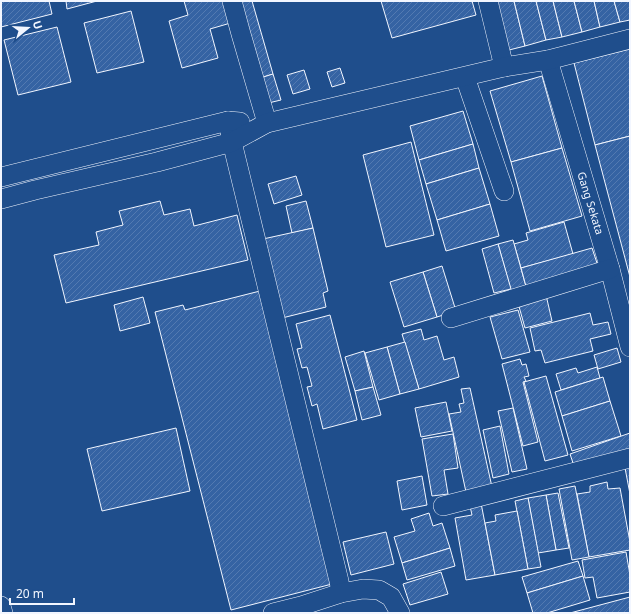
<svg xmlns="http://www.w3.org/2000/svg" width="631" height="614" font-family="'Noto Sans',sans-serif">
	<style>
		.building { fill: url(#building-hatch); stroke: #f2f6ff }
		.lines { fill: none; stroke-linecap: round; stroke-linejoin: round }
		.street-casing { stroke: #f2f6ff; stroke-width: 20 }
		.street { stroke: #1f4e8c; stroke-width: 19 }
		.labels { text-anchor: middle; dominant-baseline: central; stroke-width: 3; stroke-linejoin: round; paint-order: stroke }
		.street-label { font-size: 11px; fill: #f2f6ff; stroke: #1f4e8c }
	</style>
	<defs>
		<pattern id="building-hatch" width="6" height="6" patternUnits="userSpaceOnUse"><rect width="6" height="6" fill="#3563a3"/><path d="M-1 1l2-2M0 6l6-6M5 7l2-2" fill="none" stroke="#537ab1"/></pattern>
	</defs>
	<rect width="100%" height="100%" fill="#1f4e8c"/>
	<g class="building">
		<path d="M 1,1 L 49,1 L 52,14 L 1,27 Z"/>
		<path d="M 66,1 L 97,1 L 67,9 Z"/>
		<path d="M 184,1 L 229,1 L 234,22 L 210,29 L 218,58 L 182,68 L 169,21 L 188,15 Z"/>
		<path d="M 234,1 L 252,1 L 273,74 L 257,79 Z"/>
		<path d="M 381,1 L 472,1 L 476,15 L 392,38 Z"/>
		<path d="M 492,1 L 514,1 L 525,46 L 505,51 Z"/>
		<path d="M 514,1 L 536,1 L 546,40 L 525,46 Z"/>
		<path d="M 536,1 L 553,1 L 562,37 L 546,40 Z"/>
		<path d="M 553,1 L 574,1 L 582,32 L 562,37 Z"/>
		<path d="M 574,1 L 594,1 L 600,27 L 582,32 Z"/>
		<path d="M 594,1 L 614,1 L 620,22 L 600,27 Z"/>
		<path d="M 614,1 L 630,1 L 630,20 L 620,22 Z"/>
		<path d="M 131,11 L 144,62 L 97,73 L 84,23 Z"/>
		<path d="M 57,27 L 71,82 L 18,95 L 4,40 Z"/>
		<path d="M 630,49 L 630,136 L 595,145 L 574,63 Z"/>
		<path d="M 340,68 L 345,83 L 332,87 L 327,72 Z"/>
		<path d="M 304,70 L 310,89 L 293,94 L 287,75 Z"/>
		<path d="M 273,74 L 281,100 L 264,104 L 257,79 Z"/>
		<path d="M 542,76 L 562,148 L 511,162 L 490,91 Z"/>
		<path d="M 463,111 L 473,144 L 419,160 L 410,126 Z"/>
		<path d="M 630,136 L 630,277 L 595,145 Z"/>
		<path d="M 411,142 L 434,235 L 386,247 L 363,155 Z"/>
		<path d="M 473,144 L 479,168 L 426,184 L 419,160 Z"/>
		<path d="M 562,148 L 582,216 L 530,231 L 511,162 Z"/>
		<path d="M 479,168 L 490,204 L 437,220 L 426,184 Z"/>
		<path d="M 296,176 L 302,195 L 274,204 L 268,184 Z"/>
		<path d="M 160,201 L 164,215 L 190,209 L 194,226 L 237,215 L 248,260 L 66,303 L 54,255 L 99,245 L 96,232 L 123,225 L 119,211 Z"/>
		<path d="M 306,201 L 313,228 L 292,233 L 286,206 Z"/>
		<path d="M 490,204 L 499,236 L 446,251 L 437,220 Z"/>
		<path d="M 564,222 L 573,254 L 521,268 L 514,244 L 528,240 L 526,233 Z"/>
		<path d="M 313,228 L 328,291 L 323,293 L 326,307 L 282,318 L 263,239 Z"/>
		<path d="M 513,240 L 527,290 L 512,294 L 498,244 Z"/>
		<path d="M 498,244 L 511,289 L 494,293 L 482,249 Z"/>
		<path d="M 592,248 L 599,269 L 527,290 L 521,268 Z"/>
		<path d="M 442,266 L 456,311 L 437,317 L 423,272 Z"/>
		<path d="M 423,272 L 437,317 L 404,327 L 390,282 Z"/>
		<path d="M 260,291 L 336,583 L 231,610 L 155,312 L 183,305 L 185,310 Z"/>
		<path d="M 546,295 L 552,321 L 525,328 L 518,303 Z"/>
		<path d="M 143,297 L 150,323 L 120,331 L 114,305 Z"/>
		<path d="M 518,310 L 530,352 L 502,359 L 490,317 Z"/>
		<path d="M 590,313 L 593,325 L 608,322 L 611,334 L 590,339 L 593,351 L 545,363 L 541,350 L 535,351 L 530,328 Z"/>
		<path d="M 330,315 L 357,420 L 323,429 L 317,404 L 312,406 L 307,387 L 312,386 L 307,367 L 302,368 L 297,349 L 302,348 L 296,324 Z"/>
		<path d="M 421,329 L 424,340 L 437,336 L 444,360 L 454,357 L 459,377 L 419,389 L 402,334 Z"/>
		<path d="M 405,342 L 419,389 L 400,394 L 387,347 Z"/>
		<path d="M 387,347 L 400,394 L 379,400 L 365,353 Z"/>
		<path d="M 617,348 L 621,362 L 598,369 L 594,355 Z"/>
		<path d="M 364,351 L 373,387 L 355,391 L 345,357 Z"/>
		<path d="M 520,359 L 522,365 L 526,364 L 529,376 L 524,377 L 526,381 L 523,382 L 538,442 L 523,446 L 502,364 Z"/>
		<path d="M 597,367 L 600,378 L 561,390 L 556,374 L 576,368 L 578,373 Z"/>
		<path d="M 546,376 L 568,455 L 545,461 L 524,382 Z"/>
		<path d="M 603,377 L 610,401 L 562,416 L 555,392 Z"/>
		<path d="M 373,387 L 381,415 L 362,420 L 355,391 Z"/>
		<path d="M 470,388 L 492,487 L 466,492 L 449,414 L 461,412 L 459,404 L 464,403 L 461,389 Z"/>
		<path d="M 610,401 L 621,436 L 572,451 L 562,416 Z"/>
		<path d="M 446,402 L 452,431 L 421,437 L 415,408 Z"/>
		<path d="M 513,408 L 527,469 L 512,472 L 498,411 Z"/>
		<path d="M 500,426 L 509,474 L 493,478 L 483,430 Z"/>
		<path d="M 176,428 L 190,491 L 102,511 L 87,449 Z"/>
		<path d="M 630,433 L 630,450 L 575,469 L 570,454 Z"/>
		<path d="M 453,434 L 458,468 L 444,470 L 448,494 L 432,496 L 422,439 Z"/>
		<path d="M 630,467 L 630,494 L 625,468 Z"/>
		<path d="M 422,476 L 427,505 L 402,510 L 397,481 Z"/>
		<path d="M 607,482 L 608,489 L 620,488 L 630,542 L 630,550 L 589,557 L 577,494 L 590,492 L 590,486 Z"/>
		<path d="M 575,486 L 589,557 L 572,560 L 559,489 Z"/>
		<path d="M 558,493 L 569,548 L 556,550 L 546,495 Z"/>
		<path d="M 546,495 L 556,550 L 538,553 L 528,498 Z"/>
		<path d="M 528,498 L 541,567 L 528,569 L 515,501 Z"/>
		<path d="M 481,503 L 495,575 L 466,580 L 455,518 L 472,515 L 470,506 Z"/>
		<path d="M 517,511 L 528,569 L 495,575 L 485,523 L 496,521 L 495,515 Z"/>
		<path d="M 429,513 L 433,526 L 442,523 L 450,548 L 402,563 L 394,537 L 415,531 L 411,519 Z"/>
		<path d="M 386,532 L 394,564 L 351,575 L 343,542 Z"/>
		<path d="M 450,548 L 455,566 L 407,580 L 402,563 Z"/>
		<path d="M 626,552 L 630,575 L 630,592 L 597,598 L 593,577 L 585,578 L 582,560 Z"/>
		<path d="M 578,561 L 583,576 L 527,593 L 522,577 Z"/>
		<path d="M 441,572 L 448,594 L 410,605 L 403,584 Z"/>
		<path d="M 583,576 L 590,600 L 547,613 L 533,613 L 527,593 Z"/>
		<path d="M 630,597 L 630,613 L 570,613 Z"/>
	</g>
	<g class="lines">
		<g class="street-casing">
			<g id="street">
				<path d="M 232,1 L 241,34 L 267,123"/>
				<path d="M 488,1 L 504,67"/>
				<path d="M 548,60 L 610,269 L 630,347"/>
				<path d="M 465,77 L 504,191"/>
				<path d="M 228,121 L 232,142 L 339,581 L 341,593"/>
				<path d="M 1,177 L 228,121 L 240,122"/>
				<path d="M 1,199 L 35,190 L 157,162 L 232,142 L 267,123 L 504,67 L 548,60 L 630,39"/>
				<path d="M 451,318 L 610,269"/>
				<path d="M 443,506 L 630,458"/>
				<path d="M 1,606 L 3,613"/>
				<path d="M 273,613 L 301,606 L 341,593 L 363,589 L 379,590 L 391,597 L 400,613"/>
			</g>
		</g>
		<use href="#street" class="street"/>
	</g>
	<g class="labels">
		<g class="street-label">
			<text transform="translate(591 203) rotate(73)">Gang Sekata</text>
		</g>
	</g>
	<rect width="631" height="614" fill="none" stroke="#f2f6ff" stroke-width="4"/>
	<g transform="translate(28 28) rotate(72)" stroke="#1f4e8c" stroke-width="3" paint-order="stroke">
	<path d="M0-3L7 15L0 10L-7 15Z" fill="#f2f6ff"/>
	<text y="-6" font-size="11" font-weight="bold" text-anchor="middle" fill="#f2f6ff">U</text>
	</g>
	<path d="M10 598v6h64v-6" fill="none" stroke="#f2f6ff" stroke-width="2"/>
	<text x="16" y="598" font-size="12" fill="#f2f6ff" stroke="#1f4e8c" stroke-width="3" paint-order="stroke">20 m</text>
</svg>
